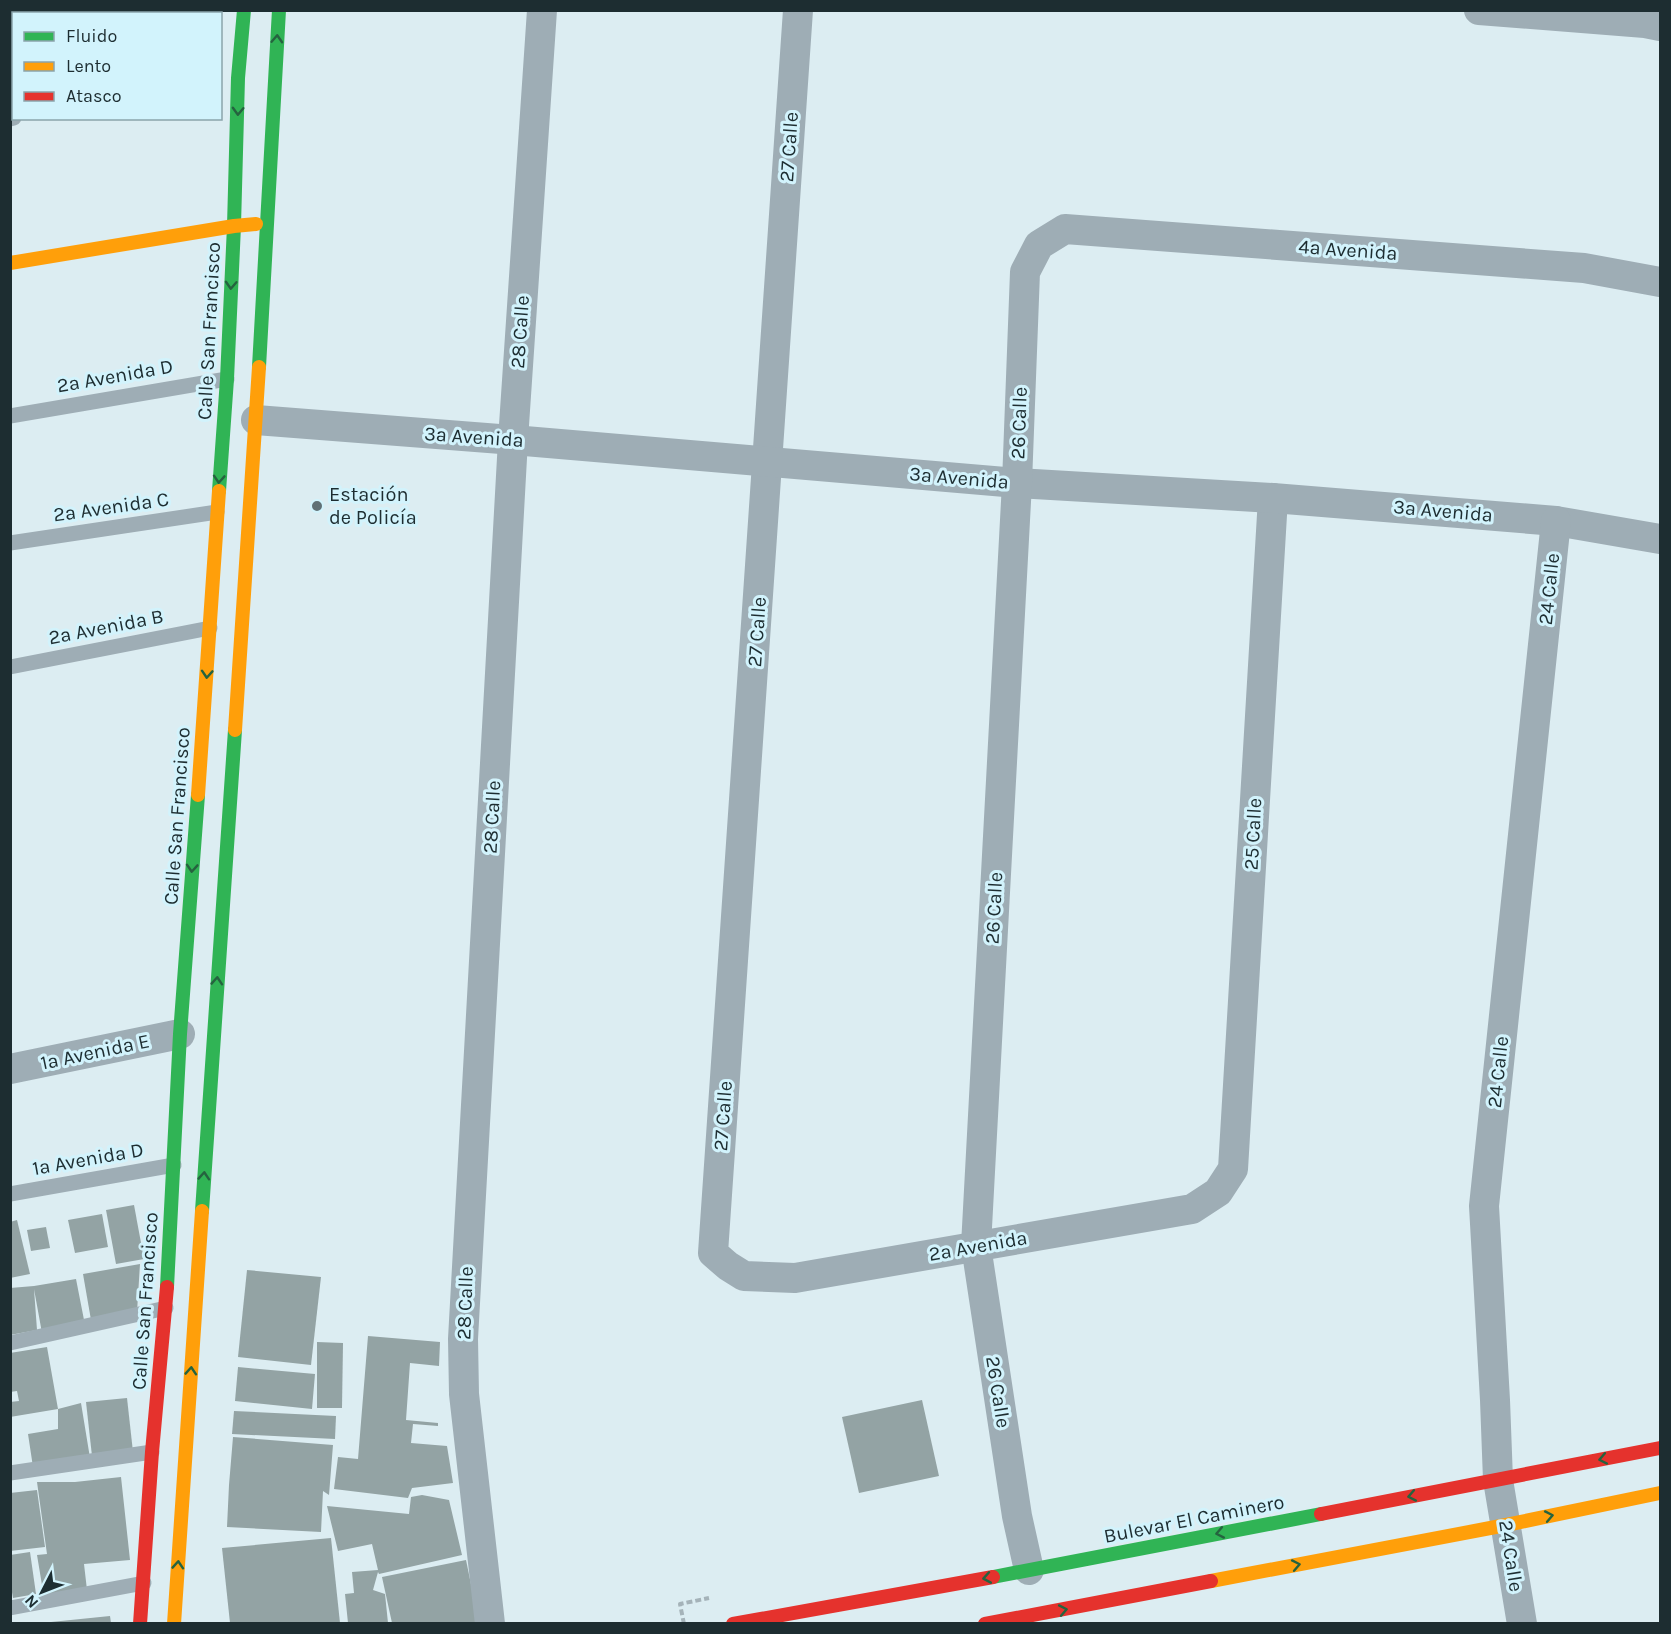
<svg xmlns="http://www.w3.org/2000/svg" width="1671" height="1634" font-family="Karla,sans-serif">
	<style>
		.building { fill: #93a3a4 }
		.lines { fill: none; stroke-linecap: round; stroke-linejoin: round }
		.path { stroke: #a5b3b9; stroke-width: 4; stroke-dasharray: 6 3; stroke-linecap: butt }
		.lane { stroke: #9eadb5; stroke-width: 15 }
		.street { stroke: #9eadb5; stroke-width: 30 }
		.fast { stroke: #30b455; stroke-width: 14 }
		.slow { stroke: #ff9f0a; stroke-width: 14 }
		.jam { stroke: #e5322d; stroke-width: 14 }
		.oneway { stroke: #25633f }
		.poi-dot { fill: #607075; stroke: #d2f3fc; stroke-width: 2 }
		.labels { text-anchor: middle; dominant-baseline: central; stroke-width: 6; stroke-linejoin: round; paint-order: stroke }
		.street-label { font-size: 20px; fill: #1d2d31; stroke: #d2f3fc }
		.poi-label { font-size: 20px; fill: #1d2d31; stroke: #d2f3fc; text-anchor: start }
	</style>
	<rect width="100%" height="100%" fill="#dcedf2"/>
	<g class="building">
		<path d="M 134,1205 L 144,1259 L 116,1264 L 106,1210 Z"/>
		<path d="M 102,1214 L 108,1247 L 75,1253 L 68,1220 Z"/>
		<path d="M 17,1220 L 30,1274 L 10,1278 L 10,1222 Z"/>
		<path d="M 46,1227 L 50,1248 L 31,1251 L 27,1230 Z"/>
		<path d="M 140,1264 L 137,1312 L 91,1320 L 83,1274 Z"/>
		<path d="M 247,1270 L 321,1277 L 311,1365 L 238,1357 Z"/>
		<path d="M 76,1279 L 85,1325 L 42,1333 L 34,1289 L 37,1330 L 10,1335 L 10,1288 L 34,1286 Z"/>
		<path d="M 368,1336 L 440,1342 L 439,1366 L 410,1363 L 406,1420 L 438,1423 L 438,1426 L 413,1424 L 411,1443 L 447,1446 L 453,1483 L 412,1488 L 408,1498 L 334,1489 L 338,1457 L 358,1459 Z"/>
		<path d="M 317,1342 L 343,1343 L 342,1408 L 317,1408 Z"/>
		<path d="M 47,1347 L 58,1409 L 10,1417 L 10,1402 L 19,1401 L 17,1391 L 10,1392 L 10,1353 Z"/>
		<path d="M 238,1367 L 315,1374 L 312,1409 L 235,1401 Z"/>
		<path d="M 127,1398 L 133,1452 L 92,1456 L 86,1402 Z"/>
		<path d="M 922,1400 L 939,1476 L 859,1493 L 842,1417 Z"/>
		<path d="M 81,1403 L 90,1458 L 33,1467 L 28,1434 L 58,1429 L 58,1409 Z"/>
		<path d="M 234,1411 L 336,1416 L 335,1439 L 232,1434 Z"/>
		<path d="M 233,1437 L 333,1445 L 329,1495 L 323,1491 L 321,1532 L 227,1527 L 229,1485 Z"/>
		<path d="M 121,1477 L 130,1560 L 84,1564 L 87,1590 L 44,1597 L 37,1555 L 47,1554 L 37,1482 L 75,1482 Z"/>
		<path d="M 37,1490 L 45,1547 L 10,1551 L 10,1493 Z"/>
		<path d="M 422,1495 L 449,1500 L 462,1555 L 379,1574 L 378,1572 L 373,1590 L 385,1594 L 388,1623 L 348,1623 L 345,1594 L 354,1593 L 352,1572 L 378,1570 L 372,1544 L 338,1551 L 327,1506 L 409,1514 L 411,1497 Z"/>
		<path d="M 331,1538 L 340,1623 L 230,1623 L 222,1548 Z"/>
		<path d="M 30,1552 L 36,1594 L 13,1598 L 10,1581 L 10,1555 Z"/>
		<path d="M 466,1560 L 479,1623 L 392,1623 L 382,1577 Z"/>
		<path d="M 110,1616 L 111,1623 L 51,1623 L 51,1622 Z"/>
	</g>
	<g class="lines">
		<path class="path" d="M 684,1624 L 680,1604 L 709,1598"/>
		<g class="lane">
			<path d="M 10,119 L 14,118"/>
			<path d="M 10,416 L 227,379"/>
			<path d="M 10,543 L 217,512"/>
			<path d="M 10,667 L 210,628"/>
			<path d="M 10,1194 L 174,1165"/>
			<path d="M 10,1343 L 166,1308"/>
			<path d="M 10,1473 L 152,1452"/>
			<path d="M 10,1608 L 144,1583"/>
		</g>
		<g class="street">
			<path d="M 798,10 L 713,1253 L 728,1266 L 744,1276 L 795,1278 L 1192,1209 L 1218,1192 L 1233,1169 L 1273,498"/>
			<path d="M 1479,10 L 1645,23 L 1660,26"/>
			<path d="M 256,420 L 513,440 L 1017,483 L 1273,498 L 1556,521 L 1660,539"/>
			<path d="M 10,1069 L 180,1034"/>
			<path d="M 1029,1570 L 1017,1516 L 976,1246 L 1017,483 L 1025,272 L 1039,245 L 1065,229 L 1584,268 L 1660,282"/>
			<path d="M 490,1624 L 464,1394 L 463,1339 L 513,440 L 542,10"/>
			<path d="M 1522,1624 L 1498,1480 L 1495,1400 L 1484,1206 L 1556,521"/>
		</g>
		<g class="fast">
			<path d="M 259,367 L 279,10"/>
			<path d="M 219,491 L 227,379 L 234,226 L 238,78 L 244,10"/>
			<path d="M 202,1211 L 235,730"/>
			<path d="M 167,1287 L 180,1034 L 198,795"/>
			<path d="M 993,1577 L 1321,1514"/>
		</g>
		<g class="slow">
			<path d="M 10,263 L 234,226 L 256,224"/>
			<path d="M 235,730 L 259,367"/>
			<path d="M 198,795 L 219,491"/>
			<path d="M 1211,1581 L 1506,1525 L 1660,1493"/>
			<path d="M 174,1624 L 202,1211"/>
		</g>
		<g class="jam">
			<path d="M 1321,1514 L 1660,1448"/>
			<path d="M 140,1624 L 152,1452 L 167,1287"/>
			<path d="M 733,1624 L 993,1577"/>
			<path d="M 985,1624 L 1211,1581"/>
		</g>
	</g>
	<defs><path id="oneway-chevron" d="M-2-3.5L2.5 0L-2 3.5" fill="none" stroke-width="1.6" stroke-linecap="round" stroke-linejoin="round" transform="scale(1.5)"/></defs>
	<g class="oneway">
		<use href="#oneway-chevron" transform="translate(277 39) rotate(-87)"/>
		<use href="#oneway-chevron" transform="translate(238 111) rotate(92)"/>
		<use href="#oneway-chevron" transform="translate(231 285) rotate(93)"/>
		<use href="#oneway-chevron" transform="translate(219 479) rotate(94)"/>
		<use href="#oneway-chevron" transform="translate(207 674) rotate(94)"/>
		<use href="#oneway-chevron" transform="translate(192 868) rotate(94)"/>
		<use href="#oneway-chevron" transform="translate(217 981) rotate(-86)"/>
		<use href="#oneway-chevron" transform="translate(204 1176) rotate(-86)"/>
		<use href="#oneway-chevron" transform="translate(191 1371) rotate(-86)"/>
		<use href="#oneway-chevron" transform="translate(1603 1459) rotate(169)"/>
		<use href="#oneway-chevron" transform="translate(1412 1496) rotate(169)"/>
		<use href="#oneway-chevron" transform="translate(1549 1516) rotate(-11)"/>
		<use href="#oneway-chevron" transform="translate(1220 1533) rotate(169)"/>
		<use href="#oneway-chevron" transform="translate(178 1565) rotate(-86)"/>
		<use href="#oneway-chevron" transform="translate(1296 1565) rotate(-11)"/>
		<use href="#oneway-chevron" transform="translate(987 1578) rotate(170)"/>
		<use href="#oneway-chevron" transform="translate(1063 1610) rotate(-11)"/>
	</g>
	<circle class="poi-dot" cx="317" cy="506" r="6"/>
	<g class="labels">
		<g class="street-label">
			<text transform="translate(789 147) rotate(-86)">27 Calle</text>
			<text transform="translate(1348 250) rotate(4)">4a Avenida</text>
			<text transform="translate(209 331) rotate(-87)">Calle San Francisco</text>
			<text transform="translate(520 332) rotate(-86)">28 Calle</text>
			<text transform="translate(115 376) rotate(-10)">2a Avenida D</text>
			<text transform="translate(1019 423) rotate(-88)">26 Calle</text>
			<text transform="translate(474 437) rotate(4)">3a Avenida</text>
			<text transform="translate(959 478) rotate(5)">3a Avenida</text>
			<text transform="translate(111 507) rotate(-8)">2a Avenida C</text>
			<text transform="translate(1443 511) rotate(5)">3a Avenida</text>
			<text transform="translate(1549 589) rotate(-84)">24 Calle</text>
			<text transform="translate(106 627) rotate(-11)">2a Avenida B</text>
			<text transform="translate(757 632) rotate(-86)">27 Calle</text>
			<text transform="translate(177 816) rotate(-86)">Calle San Francisco</text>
			<text transform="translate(492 817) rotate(-87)">28 Calle</text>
			<text transform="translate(1253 834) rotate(-87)">25 Calle</text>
			<text transform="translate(994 908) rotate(-87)">26 Calle</text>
			<text transform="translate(95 1052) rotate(-12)">1a Avenida E</text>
			<text transform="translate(1498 1072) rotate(-84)">24 Calle</text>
			<text transform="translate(723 1116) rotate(-86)">27 Calle</text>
			<text transform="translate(88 1159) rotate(-10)">1a Avenida D</text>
			<text transform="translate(978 1246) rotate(-10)">2a Avenida</text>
			<text transform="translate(145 1301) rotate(-86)">Calle San Francisco</text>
			<text transform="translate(465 1303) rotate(-88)">28 Calle</text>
			<text transform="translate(998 1392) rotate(81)">26 Calle</text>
			<text transform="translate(1194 1519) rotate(-11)">Bulevar El Caminero</text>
			<text transform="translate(1511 1556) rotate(81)">24 Calle</text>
		</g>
		<g class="poi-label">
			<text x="329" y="494">Estación<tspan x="329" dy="23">de Policía</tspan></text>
		</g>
	</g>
	<rect width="1671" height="1634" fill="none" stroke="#1d2d31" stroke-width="24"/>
	<rect x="12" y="12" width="210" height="108" fill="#d2f3fc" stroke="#8aa4ab" stroke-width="1.5"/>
	<rect x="24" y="32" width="30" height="9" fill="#30b455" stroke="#8aa4ab" stroke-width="1.5"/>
	<text x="66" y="42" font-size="18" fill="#1d2d31">Fluido</text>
	<rect x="24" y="62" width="30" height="9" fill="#ff9f0a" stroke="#8aa4ab" stroke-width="1.5"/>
	<text x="66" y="72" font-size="18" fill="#1d2d31">Lento</text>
	<rect x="24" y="92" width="30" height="9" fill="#e5322d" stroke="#8aa4ab" stroke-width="1.5"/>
	<text x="66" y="102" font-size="18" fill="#1d2d31">Atasco</text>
	<g transform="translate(42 1592) rotate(228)" stroke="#d2f3fc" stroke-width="4.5" paint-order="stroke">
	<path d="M0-4.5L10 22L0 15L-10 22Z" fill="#1d2d31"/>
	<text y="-9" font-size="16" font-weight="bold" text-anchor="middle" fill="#1d2d31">N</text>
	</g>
</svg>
